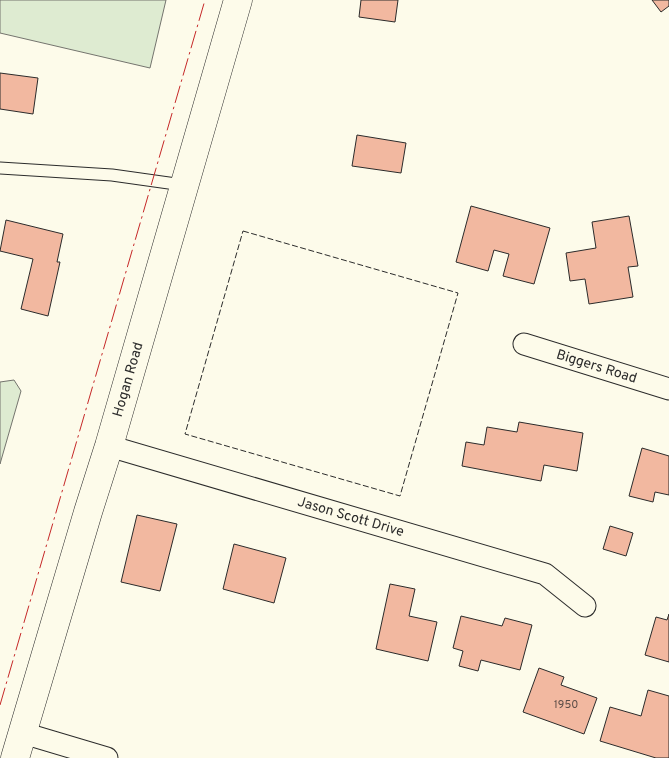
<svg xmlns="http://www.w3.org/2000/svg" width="669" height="758" font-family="Overpass,sans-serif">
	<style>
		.green { fill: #deebd1; stroke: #74746e }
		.building { fill: #f2b8a0; stroke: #2b2b2b }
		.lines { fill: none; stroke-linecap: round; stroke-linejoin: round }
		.service-casing { stroke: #2b2b2b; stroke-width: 13 }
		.minor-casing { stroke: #2b2b2b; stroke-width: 23 }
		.secondary-casing { stroke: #2b2b2b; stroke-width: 29 }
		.service { stroke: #fdfbea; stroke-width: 11 }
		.minor { stroke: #fdfbea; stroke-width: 21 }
		.secondary { stroke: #fdfbea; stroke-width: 28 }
		.fence { stroke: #2b2b2b; stroke-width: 1; stroke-dasharray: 6 2.5; stroke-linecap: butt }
		.power { stroke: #c62828; stroke-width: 1; stroke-dasharray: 18 4 2.5 4; stroke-linecap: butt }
		.labels { text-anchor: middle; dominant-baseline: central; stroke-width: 4; stroke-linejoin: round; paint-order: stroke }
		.number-label { font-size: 11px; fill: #5d4e48 }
		.street-label { font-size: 14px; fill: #2b2b2b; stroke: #fdfbea }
	</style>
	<rect width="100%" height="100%" fill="#fdfbea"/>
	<g class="green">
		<path d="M 0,0 L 166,0 L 150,68 L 0,33 Z"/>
		<path d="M 14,380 L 21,391 L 0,464 L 0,382 Z"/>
	</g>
	<g class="building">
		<path d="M 361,0 L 398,0 L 395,22 L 359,17 Z"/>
		<path d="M 652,0 L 669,0 L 669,6 L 661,12 Z"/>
		<path d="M 0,73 L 38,78 L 33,114 L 0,109 Z"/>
		<path d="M 357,135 L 406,143 L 401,173 L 352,166 Z"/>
		<path d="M 471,206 L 550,228 L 534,284 L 503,276 L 509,254 L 494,250 L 488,271 L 456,262 Z"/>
		<path d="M 629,216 L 638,266 L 628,267 L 633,297 L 589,304 L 585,279 L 570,281 L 566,253 L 596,248 L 592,222 Z"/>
		<path d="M 6,220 L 63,234 L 57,262 L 60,262 L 48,316 L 21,309 L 33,259 L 0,251 Z"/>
		<path d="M 519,422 L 583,433 L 577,471 L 544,465 L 541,481 L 462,466 L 466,442 L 484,445 L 487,427 L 517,432 Z"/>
		<path d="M 642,448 L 669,456 L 669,495 L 655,492 L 653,502 L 629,496 Z"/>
		<path d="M 137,515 L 177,524 L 160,591 L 121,582 Z"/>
		<path d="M 610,526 L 633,533 L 626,556 L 603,549 Z"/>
		<path d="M 234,544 L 286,558 L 274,603 L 223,589 Z"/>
		<path d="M 390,584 L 415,589 L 409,616 L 437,622 L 428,661 L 376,649 Z"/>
		<path d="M 669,614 L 669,662 L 645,655 L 656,617 L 667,620 Z"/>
		<path d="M 461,616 L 502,626 L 505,618 L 532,625 L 520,670 L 481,660 L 478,671 L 459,666 L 463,651 L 453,648 Z"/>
		<path d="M 539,668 L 564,677 L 561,685 L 597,698 L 584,734 L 523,712 Z"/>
		<path d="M 648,690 L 669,696 L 669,758 L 656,758 L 600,741 L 610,707 L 641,716 Z"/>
	</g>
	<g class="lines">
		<g class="service-casing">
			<path id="service" d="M 0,168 L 112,175 L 183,185"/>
		</g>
		<g class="minor-casing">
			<g id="minor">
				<path id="s1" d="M 524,344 L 669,389"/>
				<path id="s2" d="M 109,446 L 545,574 L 585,606"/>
				<path d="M 23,733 L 107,758"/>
			</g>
		</g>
		<g class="secondary-casing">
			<g id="secondary">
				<path id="s3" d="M 15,758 L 88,512 L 109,446 L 238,0"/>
			</g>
		</g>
		<use href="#service" class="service"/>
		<use href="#minor" class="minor"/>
		<use href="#secondary" class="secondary"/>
		<path class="fence" d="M 243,231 L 458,293 L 400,496 L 185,434 Z"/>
		<path class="power" d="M 0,705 L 205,0"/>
	</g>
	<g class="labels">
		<g class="number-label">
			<text x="566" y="705">1950</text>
		</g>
		<g class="street-label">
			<text stroke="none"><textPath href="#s1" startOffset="76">Biggers Road</textPath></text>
			<text stroke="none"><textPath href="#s3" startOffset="395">Hogan Road</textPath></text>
			<text stroke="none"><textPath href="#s2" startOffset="252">Jason Scott Drive</textPath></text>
		</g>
	</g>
</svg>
